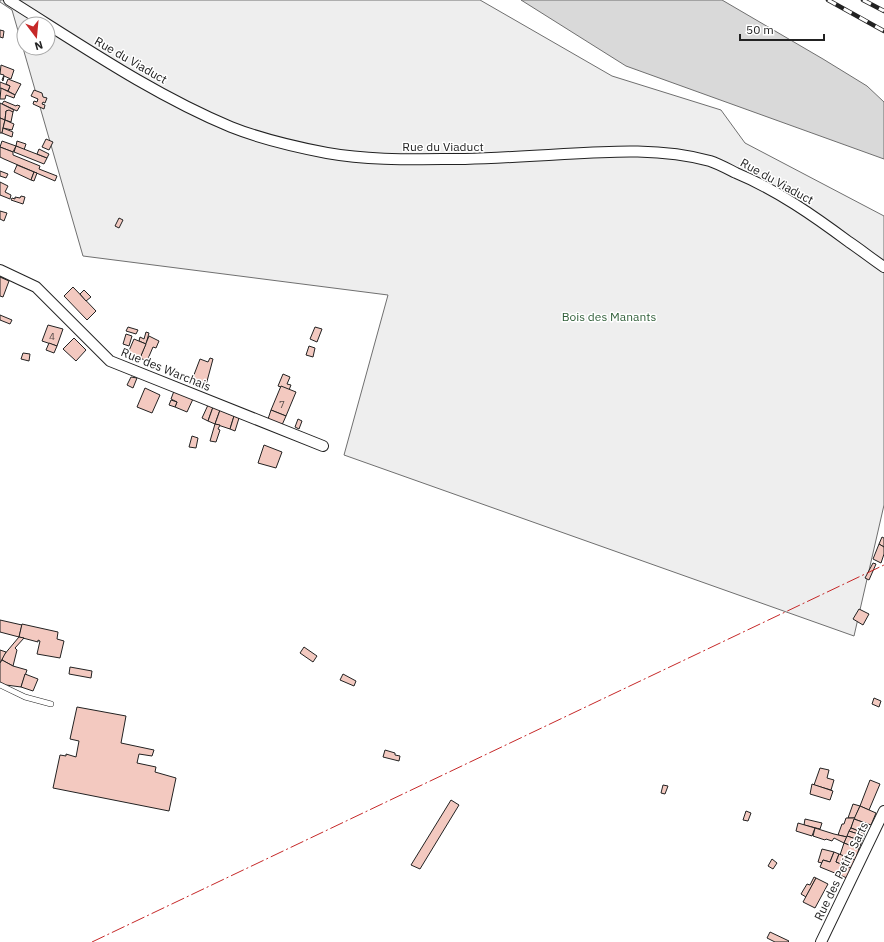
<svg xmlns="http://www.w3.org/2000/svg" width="884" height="942" font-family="'IBM Plex Sans',sans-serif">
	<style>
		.green { fill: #eee; stroke: #6f6f6f; fill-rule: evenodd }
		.water { fill: #d9d9d9; stroke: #6f6f6f }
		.building { fill: #f3c9c0; stroke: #222 }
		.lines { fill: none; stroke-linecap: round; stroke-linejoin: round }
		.service-casing { stroke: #222; stroke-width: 6 }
		.minor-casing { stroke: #222; stroke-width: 12 }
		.service { stroke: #fff; stroke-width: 5 }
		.minor { stroke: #fff; stroke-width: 10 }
		.rail-casing { stroke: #222; stroke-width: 4.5 }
		.rail { stroke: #fff; stroke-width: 3; stroke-dasharray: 9; stroke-linecap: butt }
		.power { stroke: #c62828; stroke-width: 1; stroke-dasharray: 14 3 2 3; stroke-linecap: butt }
		.labels { text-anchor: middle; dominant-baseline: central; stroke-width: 3; stroke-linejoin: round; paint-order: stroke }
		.number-label { font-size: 10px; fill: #564c4a }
		.street-label { font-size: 12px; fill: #222; stroke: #fff }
		.park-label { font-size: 12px; fill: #2f5e38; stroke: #fff }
	</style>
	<rect width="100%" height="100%" fill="#fff"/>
	<path class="green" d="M 0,0 L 480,0 L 612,76 L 721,110 L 745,143 L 884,216 L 884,505 L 854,636 L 344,455 L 388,295 L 83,256 L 12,10 L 0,2 ZM 24,24 L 48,24 L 48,48 L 24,48 Z"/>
	<path class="water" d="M 521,0 L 722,0 L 823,59 L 867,86 L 884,102 L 884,159 L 626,66 Z"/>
	<g class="building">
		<path d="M 0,30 L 4,31 L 3,38 L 0,37 Z"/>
		<path d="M 1,65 L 14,70 L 11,79 L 4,76 L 3,81 L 2,80 L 4,75 L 0,74 Z"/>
		<path d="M 8,79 L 21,84 L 15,95 L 8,91 L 10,86 L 6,84 Z"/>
		<path d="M 0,82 L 10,86 L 8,91 L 0,88 Z"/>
		<path d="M 1,88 L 15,95 L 14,98 L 6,95 L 5,99 L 0,99 Z"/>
		<path d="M 34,90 L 42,93 L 43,97 L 47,98 L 45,103 L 43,102 L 42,104 L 45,105 L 44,109 L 33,104 L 34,101 L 37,102 L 38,99 L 31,96 Z"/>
		<path d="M 4,101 L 16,106 L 17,105 L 20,106 L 17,111 L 2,104 Z"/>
		<path d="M 0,103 L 14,110 L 13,112 L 6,111 L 5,120 L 0,118 Z"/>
		<path d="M 9,110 L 13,112 L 11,122 L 5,120 L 6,111 Z"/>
		<path d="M 0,118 L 5,120 L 2,133 L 0,133 Z"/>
		<path d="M 5,120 L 14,124 L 12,130 L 3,128 Z"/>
		<path d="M 3,128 L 13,132 L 12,137 L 2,133 Z"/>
		<path d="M 46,139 L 53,142 L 49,150 L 42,147 Z"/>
		<path d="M 2,141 L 16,146 L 13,152 L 0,147 Z"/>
		<path d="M 17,141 L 26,144 L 24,150 L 16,146 Z"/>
		<path d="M 16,146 L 47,158 L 44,164 L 14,152 Z"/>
		<path d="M 0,147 L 13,152 L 13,155 L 40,166 L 39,169 L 57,176 L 55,181 L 4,159 L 0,157 Z"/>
		<path d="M 39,149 L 49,154 L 47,158 L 37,154 Z"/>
		<path d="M 17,165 L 34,172 L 31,180 L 14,172 Z"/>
		<path d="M 0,171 L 8,174 L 6,178 L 0,176 Z"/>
		<path d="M 34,172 L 37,173 L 34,181 L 31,180 Z"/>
		<path d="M 0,182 L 8,186 L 5,192 L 11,195 L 10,199 L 0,195 Z"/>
		<path d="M 21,196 L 25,197 L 23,204 L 11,200 L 12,198 L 15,199 L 15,197 L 20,198 Z"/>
		<path d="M 0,211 L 7,213 L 4,221 L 0,219 Z"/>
		<path d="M 119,218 L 123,220 L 119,228 L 115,226 Z"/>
		<path d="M 0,277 L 9,281 L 3,297 L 0,296 Z"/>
		<path d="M 73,287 L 96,311 L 87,320 L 64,296 Z"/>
		<path d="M 84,290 L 91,297 L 86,301 L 80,294 Z"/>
		<path d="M 0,315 L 12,320 L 10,324 L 0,320 Z"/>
		<path d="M 48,325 L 63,329 L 57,346 L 42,341 Z"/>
		<path d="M 128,327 L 138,330 L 136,334 L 126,331 Z"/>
		<path d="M 315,327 L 322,329 L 317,342 L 310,339 Z"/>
		<path d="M 146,332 L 149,333 L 146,344 L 139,341 L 140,337 L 144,339 Z"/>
		<path d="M 126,334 L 132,336 L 129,346 L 123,344 Z"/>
		<path d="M 149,336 L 159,341 L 156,348 L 153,347 L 147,361 L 140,358 Z"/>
		<path d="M 74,338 L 86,350 L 76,361 L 63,349 Z"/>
		<path d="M 134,339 L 146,344 L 140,358 L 128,353 Z"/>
		<path d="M 49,343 L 57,346 L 54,353 L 46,350 Z"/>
		<path d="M 309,346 L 315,348 L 313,357 L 306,355 Z"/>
		<path d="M 23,353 L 30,354 L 29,361 L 21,359 Z"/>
		<path d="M 210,358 L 213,359 L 206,385 L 192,380 L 200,359 L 208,362 Z"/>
		<path d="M 283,374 L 290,377 L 287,384 L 291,385 L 289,390 L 278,386 Z"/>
		<path d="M 131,377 L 137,378 L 133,388 L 127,385 Z"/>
		<path d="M 281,386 L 296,392 L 286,416 L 271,410 Z"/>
		<path d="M 145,388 L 160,395 L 152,413 L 137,407 Z"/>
		<path d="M 174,391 L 193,399 L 187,412 L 175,407 L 177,402 L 171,399 Z"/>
		<path d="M 171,400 L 177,402 L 175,407 L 169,405 Z"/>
		<path d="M 208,405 L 213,407 L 208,421 L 202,418 Z"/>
		<path d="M 213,407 L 220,410 L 215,424 L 208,421 Z"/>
		<path d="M 220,410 L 234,416 L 230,429 L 215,424 Z"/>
		<path d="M 271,410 L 286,416 L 282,425 L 268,419 Z"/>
		<path d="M 234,416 L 239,418 L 235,431 L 230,429 Z"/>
		<path d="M 298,419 L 302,421 L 299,429 L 295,427 Z"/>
		<path d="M 215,424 L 220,425 L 218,429 L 220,430 L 216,442 L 210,441 Z"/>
		<path d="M 192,436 L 198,438 L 196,448 L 189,447 Z"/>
		<path d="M 264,445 L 282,452 L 276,468 L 258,463 Z"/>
		<path d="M 882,537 L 884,538 L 884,547 L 879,544 Z"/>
		<path d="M 879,544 L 884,547 L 884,554 L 881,563 L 873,559 Z"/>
		<path d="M 873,563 L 876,564 L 869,580 L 865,578 Z"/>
		<path d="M 859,609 L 869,614 L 863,625 L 853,619 Z"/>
		<path d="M 0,620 L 22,625 L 19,637 L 0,632 Z"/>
		<path d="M 22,624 L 58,632 L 57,639 L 64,641 L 60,658 L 37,654 L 40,641 L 38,640 L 38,642 L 19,637 Z"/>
		<path d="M 19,637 L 24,638 L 15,648 L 17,650 L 13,666 L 2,660 L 3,656 Z"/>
		<path d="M 304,647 L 317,656 L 313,662 L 300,653 Z"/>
		<path d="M 0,650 L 6,652 L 0,663 Z"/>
		<path d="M 2,660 L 13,666 L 27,670 L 21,687 L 6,685 L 0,682 L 0,663 Z"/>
		<path d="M 70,667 L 92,671 L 91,678 L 69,674 Z"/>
		<path d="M 25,674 L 38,679 L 33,691 L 21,687 Z"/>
		<path d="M 343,674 L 356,681 L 354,686 L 340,680 Z"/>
		<path d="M 874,698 L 881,701 L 879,707 L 872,704 Z"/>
		<path d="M 77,707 L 126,716 L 121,743 L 154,750 L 152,756 L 139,754 L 137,763 L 156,767 L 155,772 L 176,778 L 169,811 L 53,788 L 60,755 L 66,756 L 66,754 L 76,757 L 79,741 L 70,739 Z"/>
		<path d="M 385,750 L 395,753 L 395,755 L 400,756 L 399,761 L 383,757 Z"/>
		<path d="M 820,768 L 829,770 L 827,778 L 834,780 L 831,790 L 814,785 Z"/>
		<path d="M 870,780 L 880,784 L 869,810 L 860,806 Z"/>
		<path d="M 812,784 L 833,791 L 830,800 L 810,794 Z"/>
		<path d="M 663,785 L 668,786 L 665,794 L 661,793 Z"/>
		<path d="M 451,800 L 459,805 L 420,869 L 411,865 Z"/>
		<path d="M 853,804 L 860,806 L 855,818 L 848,818 Z"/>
		<path d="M 860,806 L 876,813 L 871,825 L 854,819 Z"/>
		<path d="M 746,811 L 751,813 L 748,821 L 743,820 Z"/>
		<path d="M 846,818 L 855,818 L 847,837 L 838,835 L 842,824 L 844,824 Z"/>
		<path d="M 805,819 L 822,823 L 820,829 L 804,825 Z"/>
		<path d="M 854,819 L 868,824 L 864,833 L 851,828 Z"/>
		<path d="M 798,823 L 815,828 L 812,836 L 796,831 Z"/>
		<path d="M 815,828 L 834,834 L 847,837 L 844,843 L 834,838 L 832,841 L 826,839 L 825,840 L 813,836 Z"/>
		<path d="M 851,828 L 864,833 L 864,836 L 849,831 Z"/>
		<path d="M 849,831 L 864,836 L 862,841 L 847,836 Z"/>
		<path d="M 847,836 L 862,841 L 859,849 L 844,843 Z"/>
		<path d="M 844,843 L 859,849 L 855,860 L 840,855 Z"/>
		<path d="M 822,849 L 834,852 L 830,862 L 823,860 L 822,863 L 818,862 Z"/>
		<path d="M 834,852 L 839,854 L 836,862 L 852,868 L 847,878 L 820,867 L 823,860 L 830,862 Z"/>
		<path d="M 839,854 L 855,860 L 852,868 L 836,862 Z"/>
		<path d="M 772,859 L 777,863 L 773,869 L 768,866 Z"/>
		<path d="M 814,877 L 816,878 L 806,897 L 801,894 L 807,884 L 810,885 Z"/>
		<path d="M 816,878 L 828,884 L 815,908 L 803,902 Z"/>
		<path d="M 770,932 L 789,941 L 788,942 L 775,942 L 767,938 Z"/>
	</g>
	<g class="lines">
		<g class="service-casing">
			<path id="service" d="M 0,685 L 25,697 L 51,704"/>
		</g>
		<g class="minor-casing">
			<g id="minor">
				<path d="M 9,0 C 81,45 152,94 231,127 C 261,139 296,147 327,153 C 372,161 419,159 465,159 C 498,158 531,156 564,154 C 613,151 663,148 710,161 C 719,164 728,169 736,173 C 777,190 814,216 849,242 C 861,250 872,259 884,267"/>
				<path d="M 0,270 L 36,287 L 110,361 L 323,446"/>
				<path d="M 821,942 L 884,811"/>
			</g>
		</g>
		<use href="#service" class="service"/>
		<use href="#minor" class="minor"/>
		<g class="rail-casing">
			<g id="rail">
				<path d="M 828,0 L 884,31"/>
				<path d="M 863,0 L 884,11"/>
			</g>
		</g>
		<use href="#rail" class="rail"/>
		<path class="power" d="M 92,942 L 884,565"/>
	</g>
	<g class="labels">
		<g class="number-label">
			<text x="52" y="336">4</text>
			<text x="282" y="404">7</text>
		</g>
		<g class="street-label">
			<text transform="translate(131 60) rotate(30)">Rue du Viaduct</text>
			<text x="443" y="146">Rue du Viaduct</text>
			<text transform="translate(777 181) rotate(29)">Rue du Viaduct</text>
			<text transform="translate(166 369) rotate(22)">Rue des Warchais</text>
			<text transform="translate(841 871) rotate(-64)">Rue des Petits Sarts</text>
		</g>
		<g class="park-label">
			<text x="609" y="316">Bois des Manants</text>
		</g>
	</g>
	<g transform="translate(36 36) rotate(164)"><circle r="19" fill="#ffffff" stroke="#a7a7a7"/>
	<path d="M0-3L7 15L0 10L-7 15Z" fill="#c62828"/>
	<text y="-6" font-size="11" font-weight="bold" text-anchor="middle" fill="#222222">N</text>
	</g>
	<path d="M740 34v6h84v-6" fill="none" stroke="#222222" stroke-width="2"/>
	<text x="746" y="34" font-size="12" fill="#222222" stroke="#ffffff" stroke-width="3" paint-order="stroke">50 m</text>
</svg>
